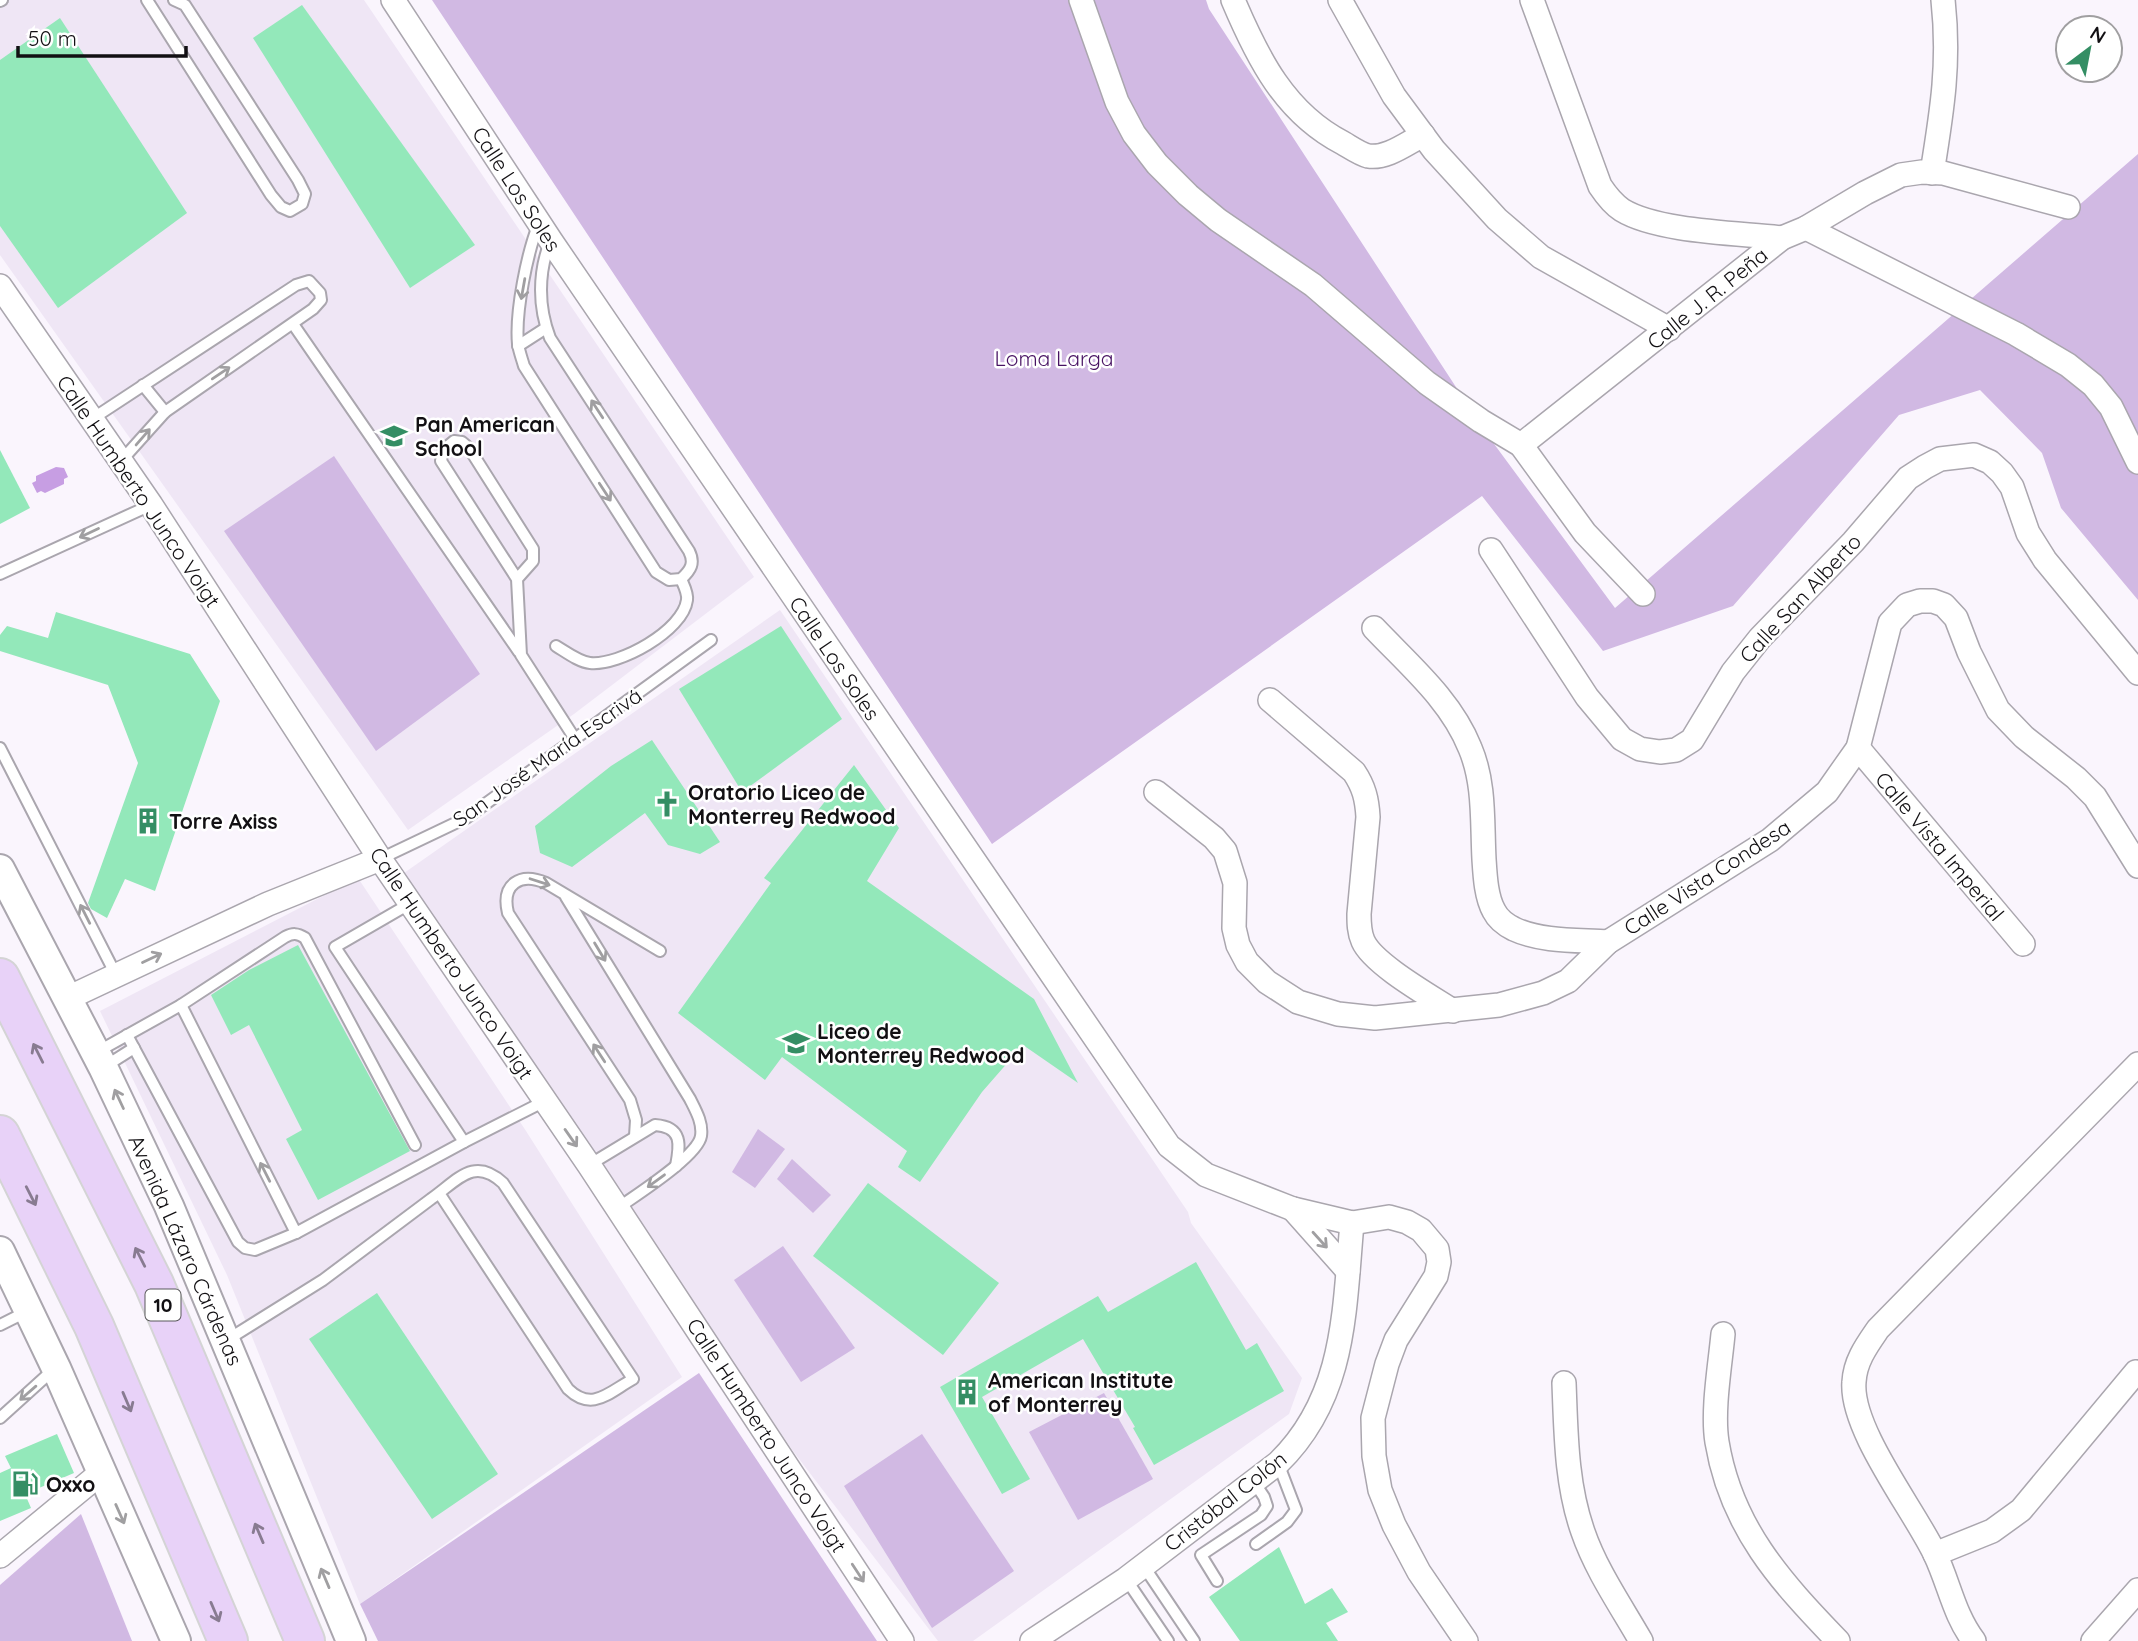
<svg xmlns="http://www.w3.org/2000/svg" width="2138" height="1641" font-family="Quicksand,sans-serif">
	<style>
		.built { fill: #efe6f5 }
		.green { fill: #d1b9e3 }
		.water { fill: #c79ee3 }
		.building { fill: #93e8ba }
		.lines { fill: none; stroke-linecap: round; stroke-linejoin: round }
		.service-casing { stroke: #aaa6ae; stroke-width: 14 }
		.minor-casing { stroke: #aaa6ae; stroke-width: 26 }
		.tertiary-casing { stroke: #aaa6ae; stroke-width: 32 }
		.trunk-casing { stroke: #d4d4d5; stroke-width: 42 }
		.service { stroke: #fff; stroke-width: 10 }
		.minor { stroke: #fff; stroke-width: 23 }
		.tertiary { stroke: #fff; stroke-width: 28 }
		.trunk { stroke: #e8d2f8; stroke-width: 38 }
		.oneway { stroke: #a09fa1 }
		.oneway2 { stroke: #887b91 }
		.labels { text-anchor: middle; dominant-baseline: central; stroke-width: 5; stroke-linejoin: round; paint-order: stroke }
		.shield { fill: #fff; stroke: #59585a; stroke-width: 2 }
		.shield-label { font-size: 19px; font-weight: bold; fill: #121013 }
		.street-label { font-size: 21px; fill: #121013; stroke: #fff }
		.park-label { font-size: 21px; fill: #481363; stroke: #fff }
		.poi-label { font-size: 21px; font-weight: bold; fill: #121013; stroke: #fff; text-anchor: start }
	</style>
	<rect width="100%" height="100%" fill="#faf5fd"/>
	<g class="built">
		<path d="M 0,0 L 364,0 L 754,577 L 574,714 L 408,830 L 0,255 Z"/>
		<path d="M 780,610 L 1188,1212 L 1191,1223 L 1302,1378 L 1289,1414 L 973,1641 L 938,1641 L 793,1451 L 404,873 Z"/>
		<path d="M 358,878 L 526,1131 L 682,1377 L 360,1604 L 227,1275 L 100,1011 Z"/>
	</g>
	<g class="green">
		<path d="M 432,0 L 1206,0 L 1209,9 L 1486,433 L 1615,608 L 2138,154 L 2138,600 L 2061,508 L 2042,453 L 1980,390 L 1899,415 L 1733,606 L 1603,651 L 1482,496 L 992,844 Z"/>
		<path d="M 334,456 L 480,674 L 376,751 L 224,531 Z"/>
		<path d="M 758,1129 L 785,1149 L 755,1188 L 732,1172 Z"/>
		<path d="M 792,1159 L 831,1195 L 813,1213 L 777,1179 Z"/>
		<path d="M 783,1246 L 855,1348 L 801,1382 L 734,1280 Z"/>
		<path d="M 699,1373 L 877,1641 L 378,1641 L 360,1604 Z"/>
		<path d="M 1104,1393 L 1153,1479 L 1078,1520 L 1029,1432 Z"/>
		<path d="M 922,1434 L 1014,1571 L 932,1628 L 844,1486 Z"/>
		<path d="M 81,1514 L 132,1641 L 0,1641 L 0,1585 Z"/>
	</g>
	<path class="water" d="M 56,467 L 64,468 L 68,477 L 64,479 L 64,484 L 45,493 L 41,491 L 37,493 L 32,483 L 36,481 L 36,476 Z"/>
	<g class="building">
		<path d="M 302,5 L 475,245 L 410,288 L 253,38 Z"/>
		<path d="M 60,18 L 187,213 L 58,308 L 0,226 L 0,60 Z"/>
		<path d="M 0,450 L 30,508 L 0,524 Z"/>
		<path d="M 56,612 L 190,654 L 220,701 L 155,891 L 125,879 L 107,918 L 91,909 L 88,903 L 138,763 L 108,685 L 0,651 L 0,635 L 7,626 L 48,638 Z"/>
		<path d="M 781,626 L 842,719 L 742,792 L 679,689 Z"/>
		<path d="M 652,740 L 720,842 L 700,854 L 668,845 L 645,813 L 572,867 L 540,853 L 535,826 L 611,766 Z"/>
		<path d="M 854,765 L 899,828 L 867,881 L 1034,999 L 1078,1083 L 1023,1045 L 982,1092 L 920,1182 L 898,1167 L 907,1151 L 782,1057 L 765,1080 L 678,1013 L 771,883 L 764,878 Z"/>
		<path d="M 298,945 L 410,1151 L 318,1200 L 286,1139 L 302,1130 L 249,1025 L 231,1035 L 211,995 L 249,970 Z"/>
		<path d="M 868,1183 L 999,1283 L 943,1355 L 813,1256 Z"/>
		<path d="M 1196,1262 L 1246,1350 L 1257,1343 L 1284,1391 L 1154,1465 L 1133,1428 L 1135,1427 L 1083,1339 L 982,1397 L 1030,1479 L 1002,1494 L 940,1387 L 1098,1296 L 1108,1312 Z"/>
		<path d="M 377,1293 L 498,1474 L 432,1519 L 309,1339 Z"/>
		<path d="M 57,1434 L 74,1473 L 25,1494 L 31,1508 L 0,1521 L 0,1473 L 11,1468 L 5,1456 Z"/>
		<path d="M 1279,1547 L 1305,1604 L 1332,1588 L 1348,1612 L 1326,1623 L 1338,1641 L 1240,1641 L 1209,1597 Z"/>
	</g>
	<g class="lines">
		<g class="service-casing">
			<g id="service">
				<path d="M 147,0 L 271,195 L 281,207 L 290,211 L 302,204 L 305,194 L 298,180 L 185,5 L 174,0"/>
				<path d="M 0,1 L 2,0"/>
				<path d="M 539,223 C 527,253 515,312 518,344 C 519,351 522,359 524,366 L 656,572 L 669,580 L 681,579 C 691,570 695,563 689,551 L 550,338 C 538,307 538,273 550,242"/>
				<path d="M 293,324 L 519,652"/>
				<path d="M 518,346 L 546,328"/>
				<path d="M 143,385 L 165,412"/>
				<path d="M 92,419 L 296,285 L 309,281 L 320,293 L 321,300 L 313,309 L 165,412 L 121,461"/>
				<path d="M 0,574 L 151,505"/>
				<path d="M 517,579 L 533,561 L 533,549 L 469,448 L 462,442 L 454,441 L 443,450 L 441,461 L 517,579 L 521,655 L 575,739"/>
				<path d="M 556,646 C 566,652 579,662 590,663 C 619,666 683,631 687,600 C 688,593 684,586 681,579"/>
				<path d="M 0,748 L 116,975"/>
				<path d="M 380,859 L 466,818 L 711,640"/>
				<path d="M 566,897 L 690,1099 C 696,1111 703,1123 701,1136 C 698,1156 636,1195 618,1208"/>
				<path d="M 411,903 L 335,947 L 464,1142"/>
				<path d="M 181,1005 L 296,1233"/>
				<path d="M 127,1035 L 238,1242 L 245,1248 L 255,1250 L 296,1233 L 464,1142 L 545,1101"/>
				<path d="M 97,1052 L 181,1005 L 285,937 C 293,933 297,933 305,938 L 415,1145"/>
				<path d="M 104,1067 L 134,1048"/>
				<path d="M 635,1136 L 636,1120 L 630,1100 L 508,913 C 501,884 520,872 546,883 L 660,951"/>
				<path d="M 589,1165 L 655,1125 C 683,1127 680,1145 676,1166"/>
				<path d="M 0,1325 L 28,1311"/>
				<path d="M 227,1340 L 323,1280 L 431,1199 C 458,1180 474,1156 503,1183 L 633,1379 C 608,1393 592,1412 568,1389 L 439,1193"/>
				<path d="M 0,1418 L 53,1370"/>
				<path d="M 1256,1544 L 1287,1522 L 1296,1510 L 1278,1463"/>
				<path d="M 1143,1565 L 1194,1641"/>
				<path d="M 1126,1579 L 1168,1641"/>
				<path d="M 1217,1581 L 1201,1555 L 1261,1515 L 1267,1506 L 1264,1497 L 1254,1482"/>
			</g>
		</g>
		<g class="minor-casing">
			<g id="minor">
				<path d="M 393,0 L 551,241 L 1169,1146 L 1206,1175 L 1293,1209 L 1352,1223 L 1389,1217 L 1407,1222 L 1421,1230 L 1437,1249 L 1439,1262 L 1436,1276 L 1396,1340 L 1387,1364 L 1373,1418 L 1374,1456 L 1380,1490 L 1394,1525 L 1419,1572 L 1466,1641"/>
				<path d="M 1081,0 L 1117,102 L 1134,134 L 1157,164 L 1188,195 L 1218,220 L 1313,285 L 1427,383 L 1481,421 L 1521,445 L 1585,533 L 1643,594"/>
				<path d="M 1233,0 C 1258,59 1285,113 1343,143 C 1350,147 1360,154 1368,156 C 1387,159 1407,143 1423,135"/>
				<path d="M 1340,0 L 1394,96 L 1434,150 L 1497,219 L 1541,257 L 1669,329"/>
				<path d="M 1532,0 L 1600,186 C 1606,195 1613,204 1622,210 C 1658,232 1739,233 1782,238"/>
				<path d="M 1932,173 C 1942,111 1950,63 1943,0"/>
				<path d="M 1806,228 L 2016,334 L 2068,365 L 2093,385 L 2111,407 L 2138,462"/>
				<path d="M 0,286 L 151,505 L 380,859 L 589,1165 L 902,1641"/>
				<path d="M 1521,445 L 1782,238 L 1806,228 L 1865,193 L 1901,175 L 1922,172 L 1943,173 L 2068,207"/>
				<path d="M 1491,550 L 1587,697 L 1622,739 L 1640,749 L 1660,752 L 1676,750 L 1692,740 L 1733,672 L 1760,638 L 1853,542 L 1908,478 L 1925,467 L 1940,459 L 1974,455 L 1990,462 L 2002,473 L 2012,487 L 2028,533 L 2045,560 L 2138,673"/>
				<path d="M 1374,628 C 1409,665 1451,700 1470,748 C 1485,783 1482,822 1484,859 C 1485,875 1486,897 1494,911 C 1498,919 1506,925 1514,929 C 1542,942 1578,940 1608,942"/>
				<path d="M 1270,700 L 1354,772 C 1364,787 1367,799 1368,817 L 1359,914 C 1359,923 1359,932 1363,941 C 1373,964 1430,996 1453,1011"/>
				<path d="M 1858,748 L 2023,944"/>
				<path d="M 1156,792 L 1214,838 L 1225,851 L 1235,883 L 1234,928 L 1238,945 L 1247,962 L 1267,982 L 1298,1002 L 1338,1014 L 1375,1018 L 1499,1005 L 1543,993 L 1568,981 L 1608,942 L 1770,840 L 1827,792 L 1858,748 L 1890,623 L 1907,605 L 1920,601 L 1933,601 L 1944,605 L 1956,618 L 1969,652 L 1998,710 L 2024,737 L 2076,778 L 2095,797 L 2138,866"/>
				<path d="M 68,998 L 268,904 L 380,859"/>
				<path d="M 1293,1209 L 1348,1271"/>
				<path d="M 1723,1334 C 1720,1366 1712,1411 1717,1442 C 1731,1527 1780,1581 1838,1641"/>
				<path d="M 1564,1383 C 1566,1433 1566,1484 1583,1532 C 1596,1570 1621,1606 1641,1641"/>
				<path d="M 1935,1554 L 1992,1531 L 2021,1510 L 2136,1372"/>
				<path d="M 0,1556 L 102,1472"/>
				<path d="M 1032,1641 L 1126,1579 L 1278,1463 C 1346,1397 1344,1311 1352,1223"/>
				<path d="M 1974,1641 C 1954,1615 1949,1583 1935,1554 C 1914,1510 1850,1429 1854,1382 C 1855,1361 1867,1345 1878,1329 L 2138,1064"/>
				<path d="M 2093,1641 L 2138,1590"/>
			</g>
		</g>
		<g class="tertiary-casing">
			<g id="tertiary">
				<path d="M 0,869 L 103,1067 L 169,1206 L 351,1641"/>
				<path d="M 0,1251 L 56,1368 L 176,1641"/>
			</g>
		</g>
		<g class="trunk-casing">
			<g id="trunk">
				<path d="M 0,978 L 154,1284 L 305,1641"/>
				<path d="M 0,1135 L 94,1326 L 228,1641"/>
			</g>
		</g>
		<use href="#service" class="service"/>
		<use href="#minor" class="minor"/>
		<use href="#tertiary" class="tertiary"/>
		<use href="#trunk" class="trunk"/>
	</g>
	<defs><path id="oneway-shaft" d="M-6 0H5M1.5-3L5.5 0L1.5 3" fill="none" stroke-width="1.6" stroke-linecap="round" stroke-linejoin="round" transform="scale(1.75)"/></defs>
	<g class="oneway">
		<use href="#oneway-shaft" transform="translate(523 289) rotate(100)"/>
		<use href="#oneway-shaft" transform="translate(221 373) rotate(-34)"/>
		<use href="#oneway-shaft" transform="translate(597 409) rotate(-123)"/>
		<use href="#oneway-shaft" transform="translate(143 437) rotate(-49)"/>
		<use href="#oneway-shaft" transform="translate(605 492) rotate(57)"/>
		<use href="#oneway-shaft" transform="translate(89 533) rotate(155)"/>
		<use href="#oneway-shaft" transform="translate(540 882) rotate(18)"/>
		<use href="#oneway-shaft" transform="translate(85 914) rotate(-117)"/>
		<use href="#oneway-shaft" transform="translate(600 952) rotate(59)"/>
		<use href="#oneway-shaft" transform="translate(152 958) rotate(-25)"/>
		<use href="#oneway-shaft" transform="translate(599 1053) rotate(-123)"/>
		<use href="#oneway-shaft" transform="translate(119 1099) rotate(-115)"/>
		<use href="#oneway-shaft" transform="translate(571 1138) rotate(55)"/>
		<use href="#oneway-shaft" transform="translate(265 1172) rotate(-117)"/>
		<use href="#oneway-shaft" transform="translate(656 1181) rotate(144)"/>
		<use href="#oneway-shaft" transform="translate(1320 1240) rotate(48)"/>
		<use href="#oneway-shaft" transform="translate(28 1393) rotate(139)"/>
		<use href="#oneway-shaft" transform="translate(120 1514) rotate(66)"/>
		<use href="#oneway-shaft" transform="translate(858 1573) rotate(57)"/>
		<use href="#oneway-shaft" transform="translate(325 1578) rotate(-113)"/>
	</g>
	<g class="oneway2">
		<use href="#oneway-shaft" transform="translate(38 1053) rotate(-117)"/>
		<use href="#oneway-shaft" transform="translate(31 1196) rotate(63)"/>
		<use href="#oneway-shaft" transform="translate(140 1257) rotate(-117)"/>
		<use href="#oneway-shaft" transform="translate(127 1402) rotate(67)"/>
		<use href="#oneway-shaft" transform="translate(259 1533) rotate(-113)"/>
		<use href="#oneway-shaft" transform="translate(215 1612) rotate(67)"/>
	</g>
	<defs>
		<g id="school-bare" transform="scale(2.1)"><path d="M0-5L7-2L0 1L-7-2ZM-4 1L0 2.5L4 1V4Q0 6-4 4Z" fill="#348e64" stroke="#fff" stroke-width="2.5" paint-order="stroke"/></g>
		<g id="church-bare" transform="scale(2.1)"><path d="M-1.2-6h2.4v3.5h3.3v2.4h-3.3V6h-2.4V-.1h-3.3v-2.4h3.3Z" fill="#348e64" stroke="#fff" stroke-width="2.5" paint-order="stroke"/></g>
		<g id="building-bare" transform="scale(2.1)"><path d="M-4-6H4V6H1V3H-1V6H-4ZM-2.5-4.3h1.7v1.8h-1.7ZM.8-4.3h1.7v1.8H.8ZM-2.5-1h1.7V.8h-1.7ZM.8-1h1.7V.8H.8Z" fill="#348e64" stroke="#fff" stroke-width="2.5" paint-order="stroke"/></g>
		<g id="university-bare" transform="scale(2.1)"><path d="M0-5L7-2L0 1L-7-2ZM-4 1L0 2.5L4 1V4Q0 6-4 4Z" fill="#348e64" stroke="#fff" stroke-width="2.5" paint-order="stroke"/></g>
		<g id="fuel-bare" transform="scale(2.1)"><path d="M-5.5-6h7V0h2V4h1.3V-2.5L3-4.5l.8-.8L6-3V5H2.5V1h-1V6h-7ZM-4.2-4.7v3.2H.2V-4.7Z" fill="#348e64" stroke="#fff" stroke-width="2.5" paint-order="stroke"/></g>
	</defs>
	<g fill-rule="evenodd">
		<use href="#school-bare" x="394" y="436"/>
		<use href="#church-bare" x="667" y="804"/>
		<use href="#building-bare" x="148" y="821"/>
		<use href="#university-bare" x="796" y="1043"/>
		<use href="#building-bare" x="967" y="1392"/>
		<use href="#fuel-bare" x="25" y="1484"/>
	</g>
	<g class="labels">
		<rect class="shield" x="145.5" y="1289.5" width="35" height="31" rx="5"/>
		<g class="shield-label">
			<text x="163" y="1305">10</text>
		</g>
		<g class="street-label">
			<text transform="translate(517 189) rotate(57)">Calle Los Soles</text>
			<text transform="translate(1707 298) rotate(-39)">Calle J. R. Peña</text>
			<text transform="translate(139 491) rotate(56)">Calle Humberto Junco Voigt</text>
			<text transform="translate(1800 598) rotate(-47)">Calle San Alberto</text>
			<text transform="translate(835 658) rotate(56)">Calle Los Soles</text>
			<text transform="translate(547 757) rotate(-35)">San José María Escrivá</text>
			<text transform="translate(1940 846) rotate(50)">Calle Vista Imperial</text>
			<text transform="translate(1707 877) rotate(-33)">Calle Vista Condesa</text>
			<text transform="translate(452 963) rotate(56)">Calle Humberto Junco Voigt</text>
			<text transform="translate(186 1250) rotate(66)">Avenida Lázaro Cárdenas</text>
			<text transform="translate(767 1435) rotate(57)">Calle Humberto Junco Voigt</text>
			<text transform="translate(1225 1501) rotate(-38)">Cristóbal Colón</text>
		</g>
		<g class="park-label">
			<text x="1054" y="358">Loma Larga</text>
		</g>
		<g class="poi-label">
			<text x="415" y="424">Pan American<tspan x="415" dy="24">School</tspan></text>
			<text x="688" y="792">Oratorio Liceo de<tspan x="688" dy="24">Monterrey Redwood</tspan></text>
			<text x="169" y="821">Torre Axiss</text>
			<text x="817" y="1031">Liceo de<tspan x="817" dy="24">Monterrey Redwood</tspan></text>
			<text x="988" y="1380">American Institute<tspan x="988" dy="24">of Monterrey</tspan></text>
			<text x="46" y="1484">Oxxo</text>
		</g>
	</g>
	<g transform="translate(2089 49) rotate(32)"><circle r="33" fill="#ffffff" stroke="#a09fa1" stroke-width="2"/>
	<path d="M0-5L12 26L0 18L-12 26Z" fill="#348e64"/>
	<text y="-10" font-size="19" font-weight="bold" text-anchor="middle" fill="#121013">N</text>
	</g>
	<path d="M18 46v10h168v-10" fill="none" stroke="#121013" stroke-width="3.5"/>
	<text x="28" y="46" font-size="21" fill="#121013" stroke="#ffffff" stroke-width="5" paint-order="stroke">50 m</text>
</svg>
